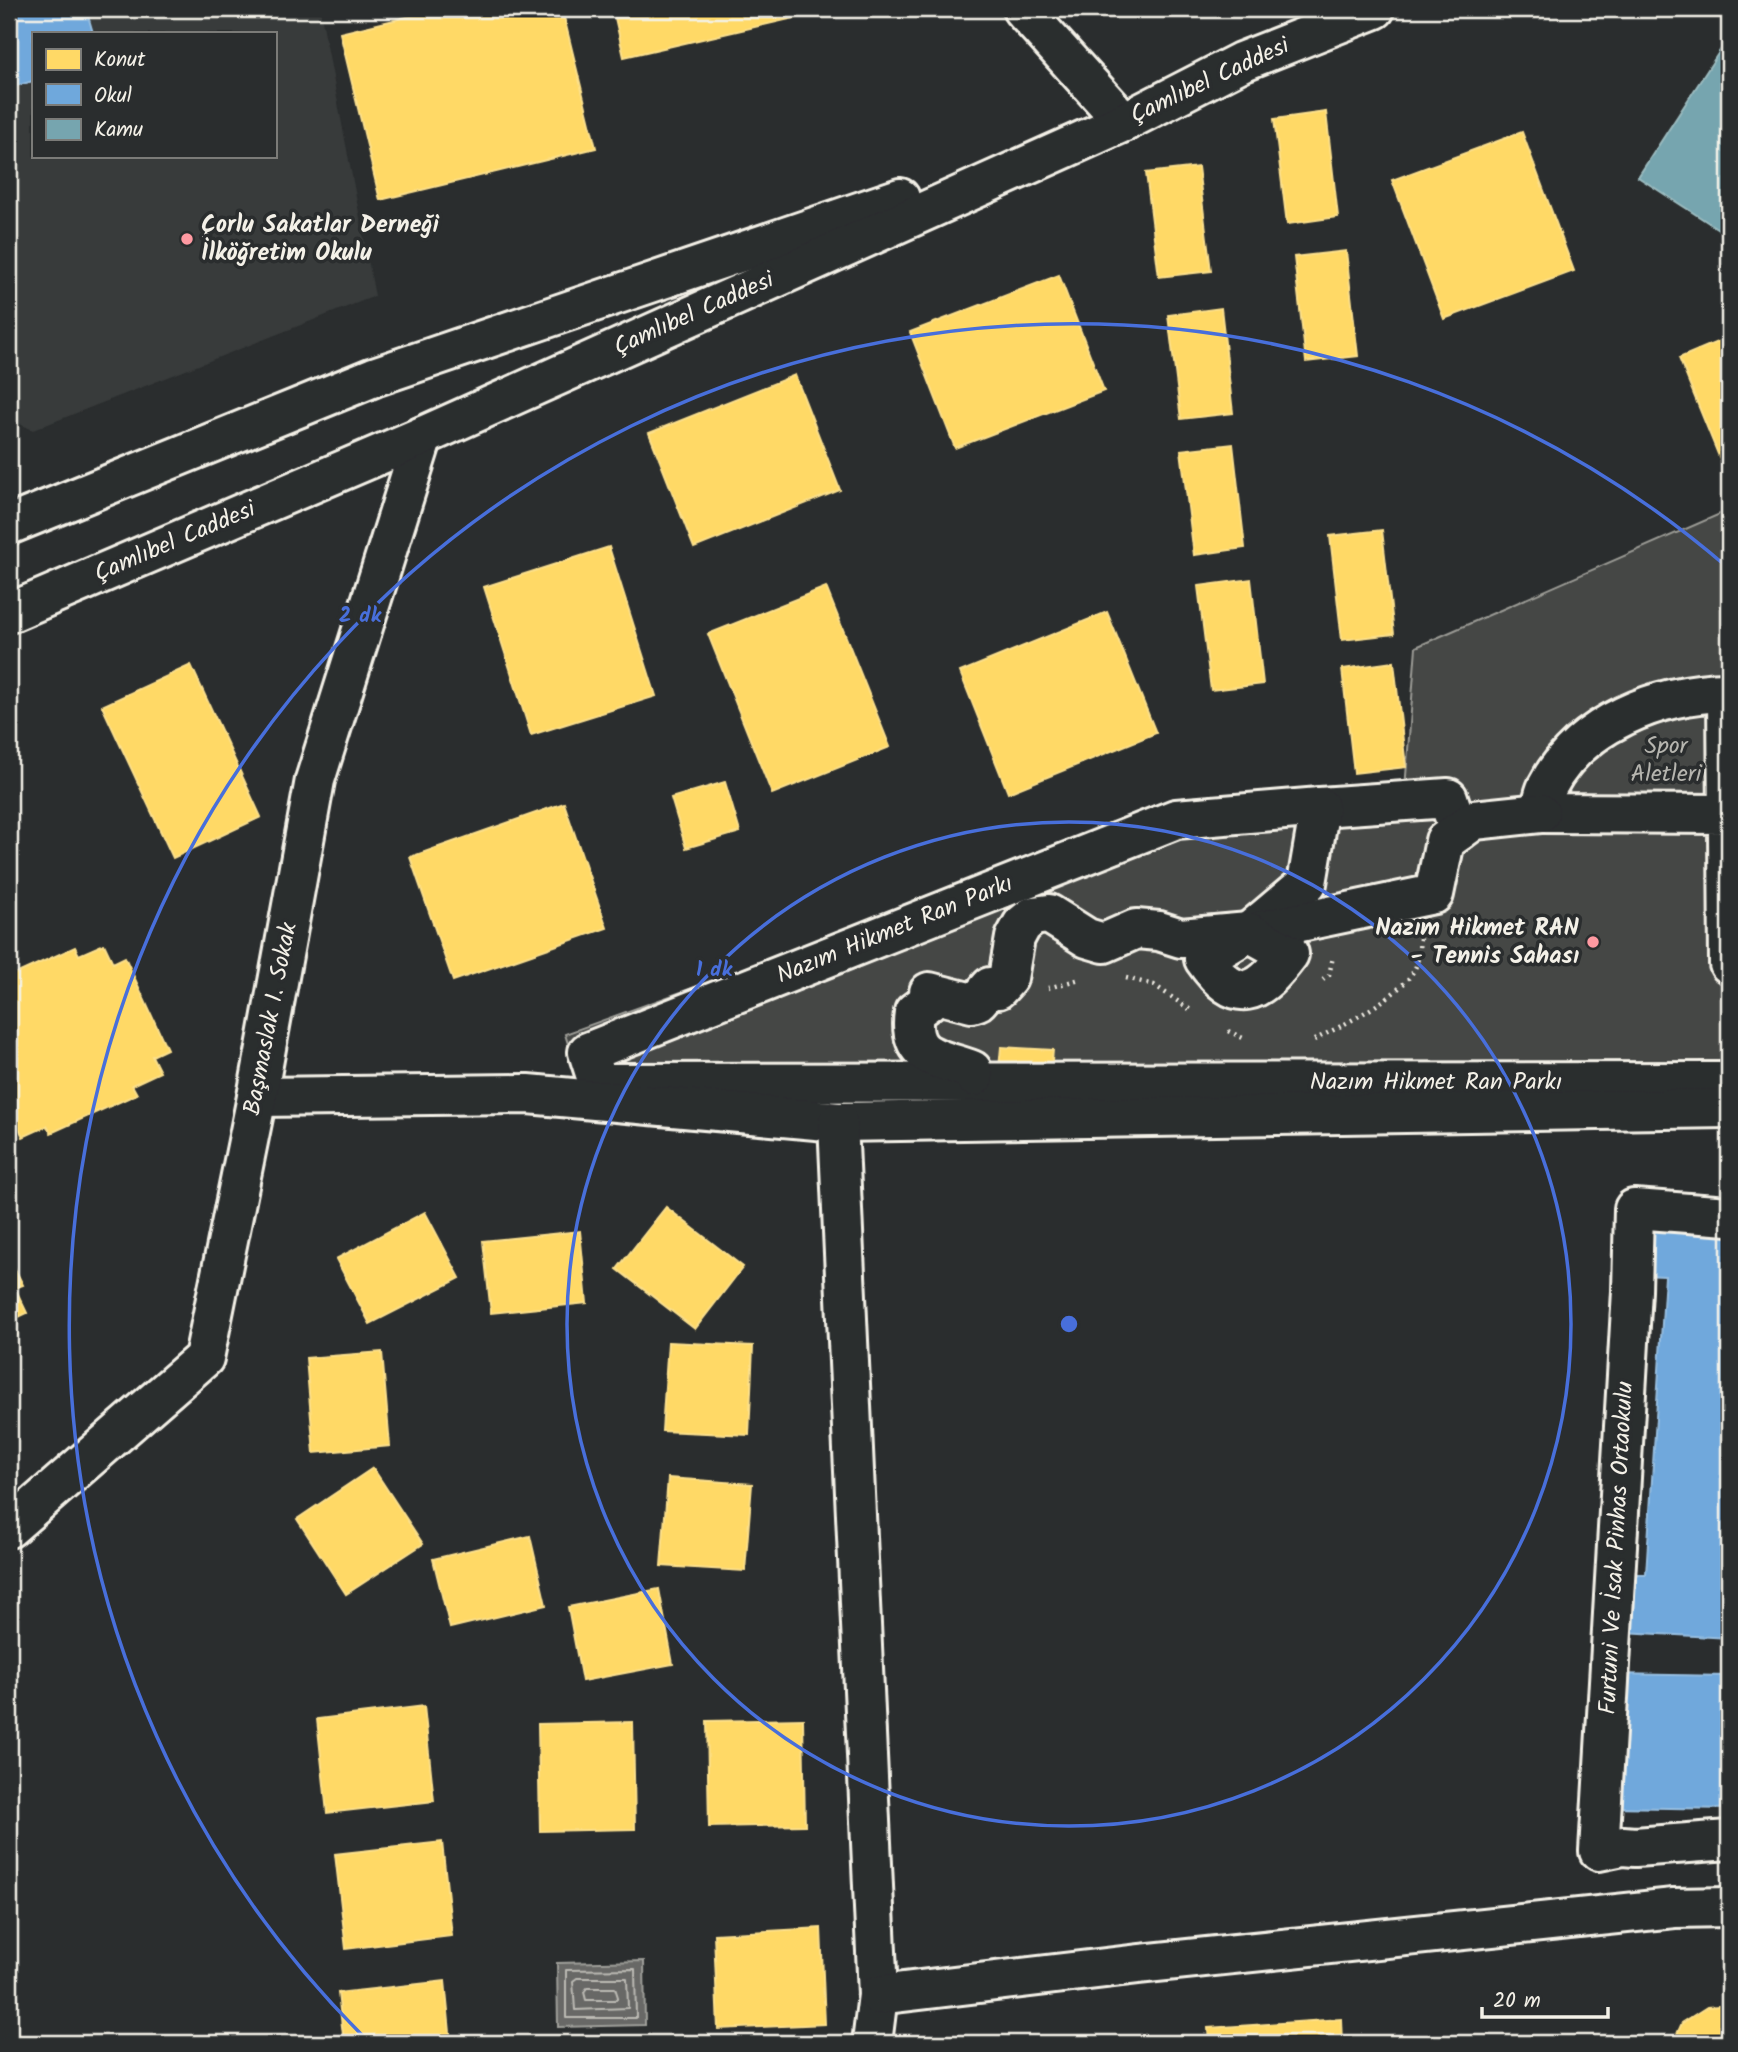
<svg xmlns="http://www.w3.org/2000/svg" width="1738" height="2052" font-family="Kalam,sans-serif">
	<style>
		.built { fill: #373a3a; fill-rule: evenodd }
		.green { fill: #444645; stroke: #9c9c96; stroke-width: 2 }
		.water { fill: #676866; stroke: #9f9f9a; stroke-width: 2 }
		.homes { fill: #ffd966; stroke: #fce08d; stroke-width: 2 }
		.schools { fill: #6fa8dc; stroke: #97bee0; stroke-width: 2 }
		.public { fill: #76a5af; stroke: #9cbcc0; stroke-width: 2 }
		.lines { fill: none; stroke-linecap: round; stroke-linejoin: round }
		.shore { stroke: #bcbab4; stroke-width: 2 }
		.street-casing { stroke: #f4f1e8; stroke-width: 44 }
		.primary-casing { stroke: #f4f1e8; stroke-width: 44 }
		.path { stroke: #f4f1e8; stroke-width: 4.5; stroke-dasharray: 2 5; stroke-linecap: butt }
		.street { stroke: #2a2d2e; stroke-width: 38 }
		.primary { stroke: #2a2d2e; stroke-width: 38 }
		.ring { fill: none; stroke: #486fdb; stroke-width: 3.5 }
		.poi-dot { fill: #ff9aa2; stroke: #2a2d2e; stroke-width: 2.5 }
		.labels { text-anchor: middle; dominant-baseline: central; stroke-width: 7; stroke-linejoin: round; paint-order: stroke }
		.street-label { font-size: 24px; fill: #f4f1e8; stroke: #2a2d2e }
		.poi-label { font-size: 24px; font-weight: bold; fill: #f4f1e8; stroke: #2a2d2e; text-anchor: start }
		.park-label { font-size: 24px; fill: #b6b5af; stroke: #2a2d2e }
		.centre { fill: #486fdb; stroke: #2a2d2e; stroke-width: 3.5 }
		.ring-label { font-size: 21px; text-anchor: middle; font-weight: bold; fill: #486fdb; stroke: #2a2d2e; stroke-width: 7; stroke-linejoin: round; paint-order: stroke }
	</style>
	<rect width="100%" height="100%" fill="#2a2d2e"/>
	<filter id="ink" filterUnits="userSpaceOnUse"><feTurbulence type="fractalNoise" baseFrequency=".0143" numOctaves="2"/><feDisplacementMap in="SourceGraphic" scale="14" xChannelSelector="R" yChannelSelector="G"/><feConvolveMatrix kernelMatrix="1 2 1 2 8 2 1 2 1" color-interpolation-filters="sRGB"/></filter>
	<g filter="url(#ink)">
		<path class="built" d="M 9,9 L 320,9 L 375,296 L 33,430 L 9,419 ZM 33,33 L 275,33 L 275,156 L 33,156 Z"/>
		<path class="green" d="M 1729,510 L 1729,1078 L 575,1067 L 565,1034 L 1186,809 L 1405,789 L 1416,647 Z"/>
		<path class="water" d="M 644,1961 L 645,2025 L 558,2027 L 557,1963 Z"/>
		<g class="homes">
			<path d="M 440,9 L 562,9 L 596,148 L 380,200 L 340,33 Z"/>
			<path d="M 613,9 L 820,9 L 820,12 L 624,57 Z"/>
			<path d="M 1326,112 L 1338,217 L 1287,224 L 1274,119 Z"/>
			<path d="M 1522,132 L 1574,271 L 1444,319 L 1392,180 Z"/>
			<path d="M 1198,167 L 1211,271 L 1159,277 L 1146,173 Z"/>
			<path d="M 1346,251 L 1358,356 L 1306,362 L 1294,257 Z"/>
			<path d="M 1059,275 L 1104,391 L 955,448 L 910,332 Z"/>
			<path d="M 1221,308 L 1233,413 L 1181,419 L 1168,315 Z"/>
			<path d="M 1729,337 L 1729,481 L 1679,358 Z"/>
			<path d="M 795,375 L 840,490 L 694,548 L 649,433 Z"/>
			<path d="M 1233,444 L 1245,548 L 1194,555 L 1181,450 Z"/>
			<path d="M 1382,530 L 1394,634 L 1342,640 L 1330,536 Z"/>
			<path d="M 609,547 L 656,696 L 531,735 L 484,587 Z"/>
			<path d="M 1251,579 L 1263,684 L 1211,690 L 1198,586 Z"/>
			<path d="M 826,587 L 890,747 L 772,794 L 708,634 Z"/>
			<path d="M 1107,612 L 1156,733 L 1008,793 L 960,672 Z"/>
			<path d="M 1394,662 L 1406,767 L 1354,773 L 1342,669 Z"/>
			<path d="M 191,665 L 261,817 L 173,858 L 102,706 Z"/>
			<path d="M 725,782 L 740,832 L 686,848 L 671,798 Z"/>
			<path d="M 564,803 L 607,928 L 453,981 L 410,857 Z"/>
			<path d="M 104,944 L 113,963 L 125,957 L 167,1049 L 152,1056 L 160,1072 L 132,1085 L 137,1094 L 51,1133 L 47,1126 L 23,1137 L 15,1120 L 9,1123 L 9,977 L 75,947 L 79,955 Z"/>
			<path d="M 1001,1047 L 1053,1050 L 1051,1072 L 999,1068 Z"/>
			<path d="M 666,1207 L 743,1267 L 695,1329 L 617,1269 Z"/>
			<path d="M 425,1212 L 460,1278 L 370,1324 L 336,1259 Z"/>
			<path d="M 580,1231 L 587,1303 L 491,1313 L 483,1241 Z"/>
			<path d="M 9,1257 L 23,1285 L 15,1288 L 27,1313 L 10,1321 L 17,1335 L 9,1338 Z"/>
			<path d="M 668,1342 L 753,1346 L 749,1435 L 662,1431 Z"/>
			<path d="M 382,1352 L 390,1446 L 314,1453 L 306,1358 Z"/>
			<path d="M 373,1468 L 423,1544 L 346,1594 L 297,1519 Z"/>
			<path d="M 668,1478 L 752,1484 L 745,1571 L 661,1566 Z"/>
			<path d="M 530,1536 L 546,1605 L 450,1628 L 433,1559 Z"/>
			<path d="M 659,1589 L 673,1664 L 582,1681 L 568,1607 Z"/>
			<path d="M 424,1706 L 434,1801 L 327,1813 L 317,1719 Z"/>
			<path d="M 803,1719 L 805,1825 L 709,1827 L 707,1721 Z"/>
			<path d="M 633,1722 L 635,1829 L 540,1831 L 538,1724 Z"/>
			<path d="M 442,1842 L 452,1936 L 346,1949 L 335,1854 Z"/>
			<path d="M 821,1928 L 825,2024 L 718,2029 L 714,1934 Z"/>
			<path d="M 445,1981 L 451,2043 L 344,2043 L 338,1993 Z"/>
			<path d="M 1729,2005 L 1729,2043 L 1677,2043 L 1677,2034 L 1682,2023 L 1707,2007 Z"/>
			<path d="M 1341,2019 L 1342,2043 L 1209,2043 L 1208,2028 Z"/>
		</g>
		<g class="schools">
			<path d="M 9,9 L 86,9 L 93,33 L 33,33 L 33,81 L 9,88 Z"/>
			<path d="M 1646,1222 L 1729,1227 L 1729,1638 L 1624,1632 L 1627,1574 L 1646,1574 L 1665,1276 L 1643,1275 Z"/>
			<path d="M 1613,1674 L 1729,1676 L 1729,1809 L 1609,1807 Z"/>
		</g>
		<path class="public" d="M 1721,49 L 1729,54 L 1729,236 L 1638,177 Z"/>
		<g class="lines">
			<g class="shore">
				<path d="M 635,1969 L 636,2018 L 566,2018 L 566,1970 Z"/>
				<path d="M 577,1978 L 627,1978 L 628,2008 L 575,2010 L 573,1981 Z"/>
				<path d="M 587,1988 L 615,1988 L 618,1997 L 615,2000 L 586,2000 L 584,1992 Z"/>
			</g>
			<g class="street-casing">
				<g id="street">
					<path d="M 1022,9 L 1124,122"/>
					<path d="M 1320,807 L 1448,798 L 1459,831"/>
					<path d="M 1729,814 L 1728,814 L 1540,813 C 1542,805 1543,795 1547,787 C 1580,723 1660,693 1727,692 C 1728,783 1728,873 1729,964"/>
					<path d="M 1249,932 L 1307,883 L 1320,807 L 1176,819 L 588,1052 L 598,1083 L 1729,1082"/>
					<path d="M 1253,932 L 1434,894 L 1445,841 L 1474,820 L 1540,813"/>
					<path d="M 974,1077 L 972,1070 C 937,1057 907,1059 914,1012 L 929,1001 L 929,992 L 972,1003 L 978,1001 L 990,987 L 998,989 L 1008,978 L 1015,938 L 1022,925 L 1033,916 L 1049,914 L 1087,938 L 1104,943 L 1136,929 L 1159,931 L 1181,938 L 1249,932 L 1204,959 C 1237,1007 1258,995 1289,954 L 1249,932"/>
					<path d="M 257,1097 L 528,1094 L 838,1122 L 1729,1108"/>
					<path d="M 838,1122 L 878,1995 L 872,2043"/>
					<path d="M 1729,1216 L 1634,1209 L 1632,1291 L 1599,1851 L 1623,1846 L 1635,1847 L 1729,1840"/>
					<path d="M 9,1528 L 204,1358 L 257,1097 L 315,780 L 423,436"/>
					<path d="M 878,1995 L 1139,1964 L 1674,1908 L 1729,1907"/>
				</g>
			</g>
			<g class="primary-casing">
				<g id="primary">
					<path d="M 9,525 L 374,377 L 900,198"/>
					<path d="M 9,613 L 423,436 L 1124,122 L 1241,62 L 1375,9"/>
				</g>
			</g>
			<g class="path">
				<path d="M 1126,978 L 1154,985 L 1192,1011"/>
				<path d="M 1323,980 L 1329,975 L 1333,957"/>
				<path d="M 1048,988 L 1080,979"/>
				<path d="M 1228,1031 L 1245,1039"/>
				<path d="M 1314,1040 C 1341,1026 1405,995 1416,966 C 1419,958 1419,947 1420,938"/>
			</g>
			<use href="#street" class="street"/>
			<use href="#primary" class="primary"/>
		</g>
	</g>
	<g class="ring">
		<circle cx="1069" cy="1324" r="502"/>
		<path d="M366 2039A1003 1003 0 0 1 1727 567"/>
	</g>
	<g class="poi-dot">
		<circle cx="187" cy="239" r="7"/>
		<circle cx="1593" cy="942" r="7"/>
	</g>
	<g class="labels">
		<g class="street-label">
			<text transform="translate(1210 81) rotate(-25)">Çamlıbel Caddesi</text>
			<text transform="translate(694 314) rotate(-24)">Çamlıbel Caddesi</text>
			<text transform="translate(175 542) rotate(-23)">Çamlıbel Caddesi</text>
			<text transform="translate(895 930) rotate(-22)">Nazım Hikmet Ran Parkı</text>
			<text transform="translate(271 1019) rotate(-79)">Başmaslak 1. Sokak</text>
			<text x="1436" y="1082">Nazım Hikmet Ran Parkı</text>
			<text transform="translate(1617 1548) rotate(-87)">Furtuni Ve İsak Pinhas Ortaokulu</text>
		</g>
		<g class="poi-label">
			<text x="201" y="225">Çorlu Sakatlar Derneği<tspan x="201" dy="28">İlköğretim Okulu</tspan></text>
			<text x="1579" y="928" text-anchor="end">Nazım Hikmet RAN<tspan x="1579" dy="28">- Tennis Sahası</tspan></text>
		</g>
		<g class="park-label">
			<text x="1666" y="746">Spor<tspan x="1666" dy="28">Aletleri</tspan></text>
		</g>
	</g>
	<circle cx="1069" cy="1324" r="10" class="centre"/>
	<g class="ring-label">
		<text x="360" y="622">2 dk</text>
		<text x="714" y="976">1 dk</text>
	</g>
	<rect width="1738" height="2052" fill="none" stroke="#2a2d2e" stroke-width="35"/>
	<rect x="18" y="18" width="1703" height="2017" fill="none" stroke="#f4f1e8" stroke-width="2.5" filter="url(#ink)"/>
	<rect x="32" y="32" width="245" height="126" fill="#2a2d2e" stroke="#7b7b78" stroke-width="2"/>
	<rect x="46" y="49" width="35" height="21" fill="#ffd966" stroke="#7b7b78" stroke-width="2"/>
	<text x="94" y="66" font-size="21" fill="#f4f1e8">Konut</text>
	<rect x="46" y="84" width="35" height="21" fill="#6fa8dc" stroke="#7b7b78" stroke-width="2"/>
	<text x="94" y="102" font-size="21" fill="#f4f1e8">Okul</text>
	<rect x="46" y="119" width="35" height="21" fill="#76a5af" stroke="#7b7b78" stroke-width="2"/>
	<text x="94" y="136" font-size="21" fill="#f4f1e8">Kamu</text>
	<path d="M1482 2007v10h126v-10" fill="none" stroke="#f4f1e8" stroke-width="3.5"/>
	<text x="1493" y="2007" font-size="21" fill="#f4f1e8" stroke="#2a2d2e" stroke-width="5" paint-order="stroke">20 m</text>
</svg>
